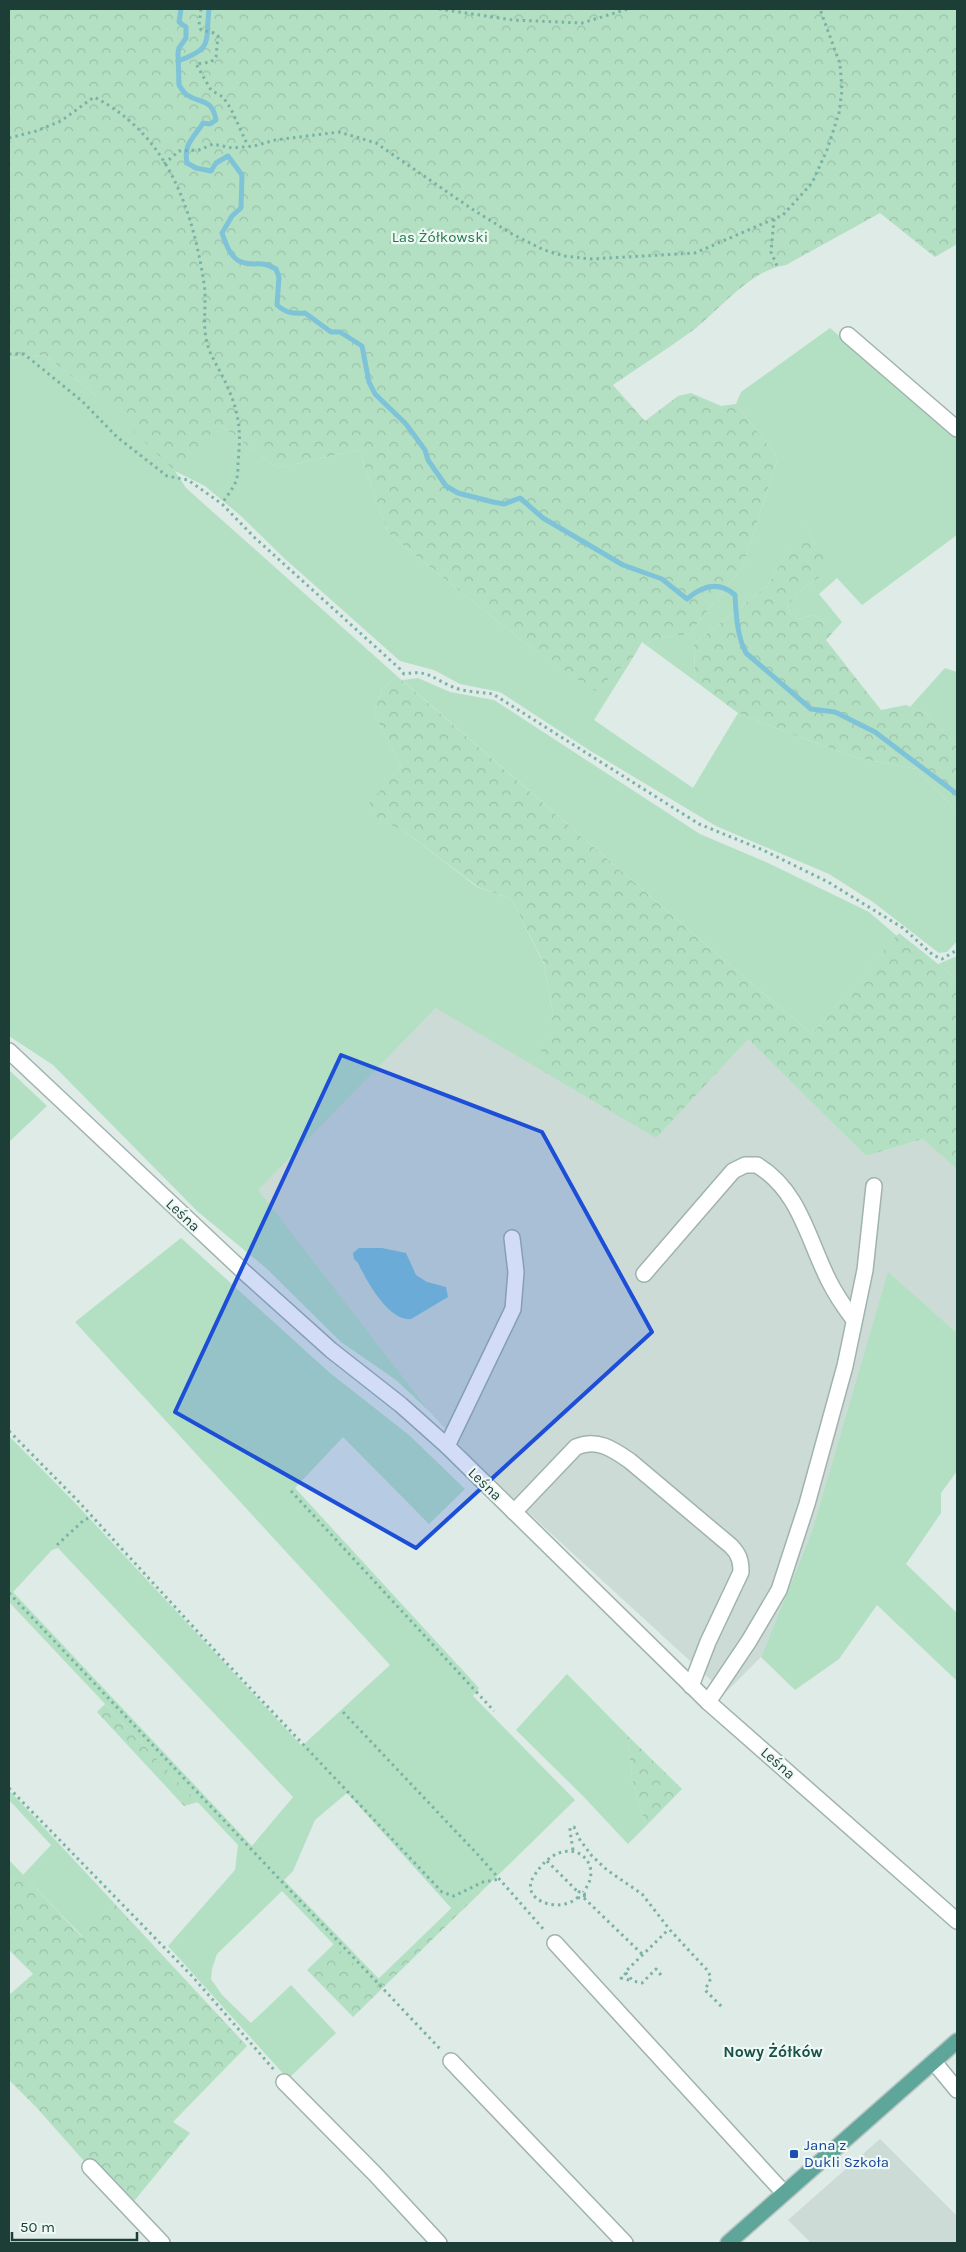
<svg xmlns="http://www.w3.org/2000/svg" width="966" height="2252" font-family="Karla,sans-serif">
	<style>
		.built { fill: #ccdbd5 }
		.grass { fill: #b3e0c3; fill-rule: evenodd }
		.forest { fill: url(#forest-crowns) }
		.water { fill: #7ec3d8 }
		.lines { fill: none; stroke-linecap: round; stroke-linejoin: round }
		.stream { stroke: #7ec3d8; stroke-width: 5 }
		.minor-casing { stroke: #a0b3ae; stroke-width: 18 }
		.major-casing { stroke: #bbc5c3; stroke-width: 18 }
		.path { stroke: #7ab3a5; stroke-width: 3; stroke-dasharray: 2.5 4; stroke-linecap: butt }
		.minor { stroke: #fff; stroke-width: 15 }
		.major { stroke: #5da699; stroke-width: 15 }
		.marked { fill: #1d4ed8; fill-opacity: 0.2; stroke: #1d4ed8; stroke-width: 4; stroke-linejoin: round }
		.transit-dot { fill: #1a4fb4; stroke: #eef8f4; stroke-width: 2 }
		.labels { text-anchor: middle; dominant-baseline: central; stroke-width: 4.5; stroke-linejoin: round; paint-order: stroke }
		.park-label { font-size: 15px; fill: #23784a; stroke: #eef8f4 }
		.street-label { font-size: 15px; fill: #1d3d37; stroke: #eef8f4 }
		.transit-label { font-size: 15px; fill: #164399; stroke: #eef8f4; text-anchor: start }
		.neighbourhood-label { font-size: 16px; font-weight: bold; fill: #175147; stroke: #eef8f4 }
	</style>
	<defs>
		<pattern id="forest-crowns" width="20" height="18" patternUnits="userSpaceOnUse" patternTransform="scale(1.25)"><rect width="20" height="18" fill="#b3e0c3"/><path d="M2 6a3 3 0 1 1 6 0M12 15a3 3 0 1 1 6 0" fill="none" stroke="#9ac1a8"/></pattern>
	</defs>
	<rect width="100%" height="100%" fill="#deebe6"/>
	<g class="built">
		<path d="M 436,1008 L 748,1039 L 866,1156 L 924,1139 L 957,1168 L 957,1333 L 888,1273 L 812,1531 L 761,1657 L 725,1693 L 484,1472 L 430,1412 L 257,1190 Z"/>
		<path d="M 880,2139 L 957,2216 L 957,2243 L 811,2243 L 788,2220 Z"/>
	</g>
	<g class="grass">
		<path d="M 830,328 L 957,438 L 957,535 L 862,605 L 837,578 L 819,594 L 842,622 L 834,631 L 814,615 L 798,619 L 790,613 L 787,606 L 802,589 L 821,576 L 814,544 L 806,523 L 768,585 L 694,644 L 695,681 L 646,645 L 653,639 L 689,634 L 742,568 L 778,458 L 736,404 L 741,392 Z"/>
		<path d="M 45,355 L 96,396 L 220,425 L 277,468 L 359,450 L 388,533 L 526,644 L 595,690 L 634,656 L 594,720 L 693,788 L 738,713 L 794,735 L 858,758 L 917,769 L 957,812 L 957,941 L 947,952 L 939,953 L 873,902 L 829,874 L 716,826 L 589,750 L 500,692 L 460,684 L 434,670 L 400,661 L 284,558 L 241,516 L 205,486 L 175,471 L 186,488 L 397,676 L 382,689 L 374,714 L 401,766 L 364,811 L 407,833 L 477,887 L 511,899 L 544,964 L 553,1015 L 536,1067 L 436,1008 L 258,1190 L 430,1412 L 396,1380 L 341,1342 L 266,1268 L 197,1211 L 53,1065 L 9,1036 L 9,358 Z"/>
		<path d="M 945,668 L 957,672 L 957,747 L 926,713 L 910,707 Z"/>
		<path d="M 418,678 L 450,692 L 494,700 L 700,834 L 766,862 L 869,912 L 897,936 L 812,1034 L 712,950 L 402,680 Z"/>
		<path d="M 957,956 L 957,979 L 938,964 Z"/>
		<path d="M 9,1070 L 47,1106 L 9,1142 Z"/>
		<path d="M 181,1238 L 330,1373 L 409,1435 L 465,1489 L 429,1524 L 343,1437 L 295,1488 L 479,1688 L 473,1696 L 575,1800 L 486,1887 L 464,1896 L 452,1909 L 347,1793 L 315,1820 L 293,1871 L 284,1880 L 379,1979 L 373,1985 L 282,1891 L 217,1954 L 212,1969 L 211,1979 L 222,1995 L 251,2023 L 291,1985 L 336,2033 L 288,2079 L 168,1946 L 235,1870 L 238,1845 L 9,1602 L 9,1436 L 78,1506 L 302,1746 L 390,1665 L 75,1322 ZM 58,1548 L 293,1797 L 252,1846 L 13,1592 L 52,1550 Z"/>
		<path d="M 888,1272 L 957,1333 L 957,1471 L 941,1493 L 941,1513 L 906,1564 L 957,1613 L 957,1681 L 877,1605 L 839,1659 L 795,1690 L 761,1657 L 812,1531 Z"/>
		<path d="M 567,1674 L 627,1735 L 632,1779 L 646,1826 L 628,1844 L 582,1795 L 516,1730 Z"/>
		<path d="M 9,1790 L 114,1903 L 83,1937 L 23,1875 L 51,1845 L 9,1800 Z"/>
	</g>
	<g class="forest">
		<path d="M 9,9 L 957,9 L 957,244 L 935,257 L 880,213 L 786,265 C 751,270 722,307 696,328 C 669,348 640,366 613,385 L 645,421 L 678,396 L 691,393 L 721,406 L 736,404 L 778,458 L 742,568 L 689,634 L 653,639 L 646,645 L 642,642 L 634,656 L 595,691 L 526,644 L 388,533 L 359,450 L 277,468 L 220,425 L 174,470 L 96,396 L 45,355 L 9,358 Z"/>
		<path d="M 806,522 L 814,544 L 830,562 L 821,576 L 802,589 L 787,606 L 790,613 L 798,619 L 814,615 L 834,631 L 826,640 L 881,710 L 906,705 L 926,713 L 957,747 L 957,812 L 917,769 L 858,758 L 794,735 L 738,713 L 695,681 L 694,644 L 768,585 Z"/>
		<path d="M 397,676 L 712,950 L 812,1034 L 899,933 L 957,979 L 957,1169 L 923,1139 L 866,1156 L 748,1039 L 656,1138 L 536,1067 L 553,1015 L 544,963 L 511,899 L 478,887 L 407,833 L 363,811 L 401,766 L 374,714 L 382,689 Z"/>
		<path d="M 105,1704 L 191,1795 L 198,1802 L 184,1806 L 97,1712 Z"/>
		<path d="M 627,1735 L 682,1789 L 646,1826 L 632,1779 Z"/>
		<path d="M 9,1860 L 82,1937 L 114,1903 L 247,2046 L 173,2122 L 190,2133 L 130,2206 L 92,2162 L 84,2161 L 37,2108 L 9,2080 L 9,1995 L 33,1974 L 9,1950 Z"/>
		<path d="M 486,1887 L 353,2017 L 307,1970 L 334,1944 L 373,1984 L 464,1896 Z"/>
	</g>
	<path class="water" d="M 359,1248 L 382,1248 L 406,1253 L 416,1275 L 427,1282 L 446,1287 L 448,1297 L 411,1319 C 389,1322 366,1280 358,1263 L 354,1259 L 353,1253 Z"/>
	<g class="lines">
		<g class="stream">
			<path d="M 181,9 L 179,22 L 186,27 L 186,38 L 179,48 L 178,53 L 179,85 C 181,88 184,93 187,95 C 201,104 212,98 216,120 L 210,124 L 203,123 C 194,138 183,144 187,163 L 196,168 L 211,171 L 216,163 L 228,156 L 242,175 L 241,208 L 232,216 L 222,233 C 226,244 231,261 245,263 C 260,266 259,260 276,269 L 279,277 L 277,305 C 286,313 293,314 305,313 L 331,332 L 340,332 L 362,346 L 369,382 L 375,394 L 406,424 L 425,450 L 428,460 L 446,486 L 458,493 L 493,502 L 504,504 L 520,498 L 543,518 L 623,565 L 662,579 L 687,599 C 702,586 719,581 735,595 C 736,614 737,636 746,653 L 811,709 L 835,712 L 875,732 L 957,794"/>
			<path d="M 178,61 C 214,48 205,43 209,9"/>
		</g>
		<g class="minor-casing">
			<g id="minor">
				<path d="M 848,335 L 957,429"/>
				<path d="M 9,1051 L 243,1271 L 331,1350 L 401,1405 L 447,1446 L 708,1702 L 957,1921"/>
				<path d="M 644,1274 L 733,1171 L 745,1165 L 757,1165 C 800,1191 808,1240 829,1281 C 836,1295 845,1308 854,1320"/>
				<path d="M 447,1446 L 513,1309 L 516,1272 L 512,1238"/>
				<path d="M 514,1512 L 576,1447 C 597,1438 613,1449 630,1461 L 731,1546 C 739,1554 741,1561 741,1572 L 708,1642 L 691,1686"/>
				<path d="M 708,1702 L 749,1641 L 779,1590 L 807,1504 L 845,1366 L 865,1270 L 874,1186"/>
				<path d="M 555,1943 L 784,2193"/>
				<path d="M 451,2061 L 625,2243"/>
				<path d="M 934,2062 L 957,2090"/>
				<path d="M 284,2082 L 375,2174 L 439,2243"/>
				<path d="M 90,2167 L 162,2243"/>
			</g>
		</g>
		<g class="major-casing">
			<path id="major" d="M 728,2243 L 957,2041"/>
		</g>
		<g class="path">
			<path d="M 201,9 L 199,25 L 201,30 L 214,33 L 218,36 L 216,57 L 211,62 L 196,64 L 211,90 L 223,97 L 231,109 L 248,146"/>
			<path d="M 439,9 L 513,20 L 582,23 L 628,9"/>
			<path d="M 9,138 L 36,131 L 61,121 L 94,97 C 167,134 192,207 204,283 C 207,303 202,323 207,343 C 211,358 222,373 228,388 C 240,415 241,434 238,462 C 238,468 238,476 236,481 C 233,489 226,497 222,504"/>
			<path d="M 164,164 L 179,151 L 199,150 L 213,144 L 232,148 L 254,146 L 275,140 L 339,132 L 376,143 L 472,209 L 512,234 L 544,250 L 564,256 L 590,259 L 695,253 L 783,215 L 812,183 L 827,150 L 839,113 L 842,90 L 840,64 L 820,9"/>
			<path d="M 774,219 L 771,252 L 777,266"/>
			<path d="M 9,354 L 24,354 L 82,401 L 117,437 L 167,476 L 188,480 L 222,504 L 254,537 L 400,669 L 404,674 C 428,669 433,679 453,687 C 464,692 480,692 493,694 L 699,824 L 763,850 L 828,882 L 903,928 L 933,955 L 942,959 L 957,950"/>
			<path d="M 9,1431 L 78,1501 L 220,1656 L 442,1892 L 454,1896 L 483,1882 L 500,1879"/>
			<path d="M 291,1491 L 494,1711"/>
			<path d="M 57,1545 L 85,1519 L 92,1518"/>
			<path d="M 9,1593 L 441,2050"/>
			<path d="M 343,1712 L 480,1857 L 545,1931"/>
			<path d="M 9,1788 L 192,1976 L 276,2072"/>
			<path d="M 573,1850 L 570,1831 L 570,1828 L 574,1827 L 580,1840 L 592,1856 L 607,1870 L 642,1894 L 670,1930 L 708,1971 L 711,1978 L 705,1990 L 723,2008"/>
			<path d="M 547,1861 L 579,1893"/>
			<circle cx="581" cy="1895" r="3.5"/>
			<path d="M 578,1897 C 560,1915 518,1900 534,1876 C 565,1826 609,1862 583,1892"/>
			<path d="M 584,1898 L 642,1954"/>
			<path d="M 626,1973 L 621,1978 L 633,1981"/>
			<path d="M 661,1975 L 656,1969 L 642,1983 L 633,1981 L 625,1972 L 669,1929"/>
		</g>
		<use href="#minor" class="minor"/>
		<use href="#major" class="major"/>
	</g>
	<path class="marked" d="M 341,1055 L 542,1132 L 652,1332 L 416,1548 L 175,1412 Z"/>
	<rect class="transit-dot" x="789" y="2149" width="10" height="10" rx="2.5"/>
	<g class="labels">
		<g class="park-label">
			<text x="440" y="237">Las Żółkowski</text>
		</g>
		<g class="street-label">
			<text transform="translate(183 1215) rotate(43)">Leśna</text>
			<text transform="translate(485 1484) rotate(44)">Leśna</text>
			<text transform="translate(778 1763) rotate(41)">Leśna</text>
		</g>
		<g class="transit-label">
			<text x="804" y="2145">Jana z<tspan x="804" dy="17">Dukli Szkoła</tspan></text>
		</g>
		<g class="neighbourhood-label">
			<text x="773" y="2051">Nowy Żółków</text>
		</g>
	</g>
	<rect width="966" height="2252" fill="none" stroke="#1d3d37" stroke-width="20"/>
	<path d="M12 2232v8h125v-8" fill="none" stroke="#1d3d37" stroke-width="2.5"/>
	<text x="20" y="2232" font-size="15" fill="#1d3d37" stroke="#eef8f4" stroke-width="4" paint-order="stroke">50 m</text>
</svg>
